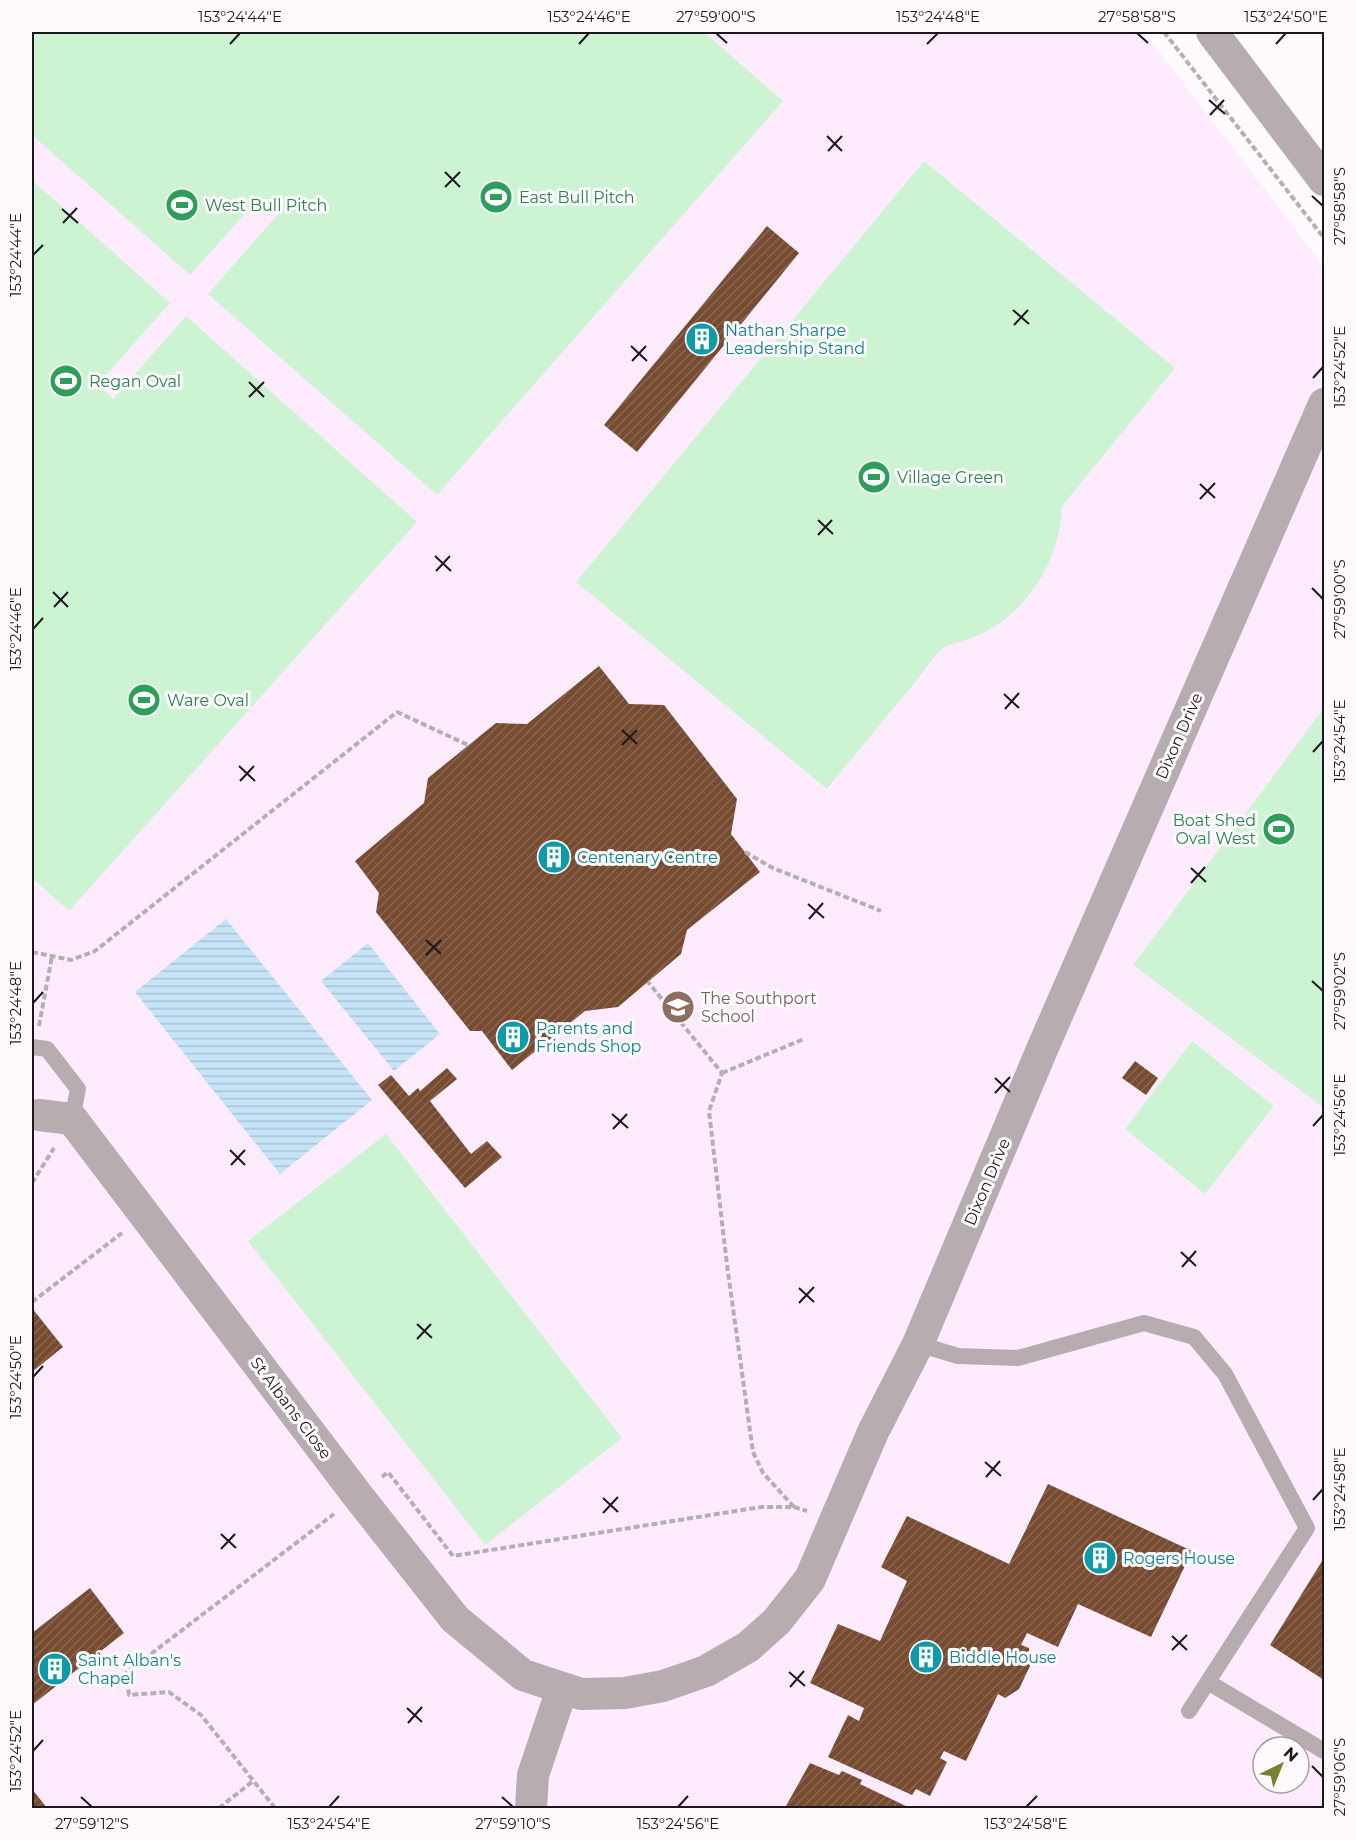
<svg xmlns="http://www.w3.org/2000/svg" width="1356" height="1840" font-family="Montserrat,sans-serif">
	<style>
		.built { fill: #feebfe; fill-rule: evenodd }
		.garden { fill: #ccf4d2 }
		.water { fill: url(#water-rules) }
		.building { fill: url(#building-hatch) }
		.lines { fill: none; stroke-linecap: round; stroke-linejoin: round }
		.path { stroke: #b4afb3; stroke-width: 4; stroke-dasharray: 6 3; stroke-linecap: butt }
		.lane { stroke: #b7acaf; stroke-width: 16 }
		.street { stroke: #b7acaf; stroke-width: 32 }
		.ticks { fill: none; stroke: #1e181e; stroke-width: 2 }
		.labels { text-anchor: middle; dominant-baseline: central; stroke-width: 6; stroke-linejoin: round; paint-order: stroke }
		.leisure-label { font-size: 16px; fill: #27864d; stroke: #fefafd; text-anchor: start }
		.culture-label { font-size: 16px; fill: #0d838f; stroke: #fefafd; text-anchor: start }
		.street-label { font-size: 16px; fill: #1e181e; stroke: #fefafd }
		.education-label { font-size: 16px; fill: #785e54; stroke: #fefafd; text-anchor: start }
		.neatline { fill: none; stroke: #1e181e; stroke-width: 2 }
		.ticks-label { font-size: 15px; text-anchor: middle; fill: #1e181e }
	</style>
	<defs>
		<pattern id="water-rules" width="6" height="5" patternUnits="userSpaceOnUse" patternTransform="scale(1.5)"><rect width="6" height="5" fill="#c5e4f8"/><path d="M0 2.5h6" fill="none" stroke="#a9c3d4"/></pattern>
		<pattern id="building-hatch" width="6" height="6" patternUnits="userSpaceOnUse" patternTransform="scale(1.5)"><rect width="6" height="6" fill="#774b2f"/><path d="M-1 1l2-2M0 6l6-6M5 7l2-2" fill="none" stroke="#886752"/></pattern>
	</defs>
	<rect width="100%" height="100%" fill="#fefafd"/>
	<path class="built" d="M 32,32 L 1144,32 L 1324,267 L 1324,1808 L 32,1808 ZM 1263,1747 L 1299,1747 L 1299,1783 L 1263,1783 Z"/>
	<g class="garden">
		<path d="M 32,32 L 704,32 L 783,101 L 437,495 L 208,294 L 279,213 L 260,197 L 190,275 L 32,135 Z"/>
		<path d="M 924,161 L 1175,368 L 1062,506 C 1060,559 1030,610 981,634 C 973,639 948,644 943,648 C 930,660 920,677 908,691 C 881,723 854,756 827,789 L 576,582 Z"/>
		<path d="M 32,180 L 170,303 L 98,384 L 113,399 L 186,316 L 417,522 L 69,911 L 32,878 Z"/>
		<path d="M 1324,708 L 1324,1108 L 1133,965 Z"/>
		<path d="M 1192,1041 L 1274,1106 L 1205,1194 L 1125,1129 Z"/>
		<path d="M 386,1134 L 622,1438 L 485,1545 L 248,1241 Z"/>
	</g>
	<g class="water">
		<path d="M 226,919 L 372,1100 L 280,1174 L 135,992 Z"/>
		<path d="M 368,943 L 440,1034 L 394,1071 L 321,981 Z"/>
	</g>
	<g class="building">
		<path d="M 767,226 L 799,253 L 637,452 L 604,425 Z"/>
		<path d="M 599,666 L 629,704 L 664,705 L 737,799 L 731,834 L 760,872 L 687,930 L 681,954 L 618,1007 L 585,1011 L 512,1070 L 482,1031 L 470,1031 L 376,912 L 379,893 L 355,861 L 424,803 L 428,778 L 496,723 L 527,724 Z"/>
		<path d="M 1135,1061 L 1158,1078 L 1146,1095 L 1122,1078 Z"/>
		<path d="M 447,1068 L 457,1079 L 430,1101 L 471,1154 L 487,1141 L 502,1157 L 465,1188 L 378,1085 L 391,1075 L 409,1096 L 418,1088 L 420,1091 Z"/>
		<path d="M 32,1308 L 63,1347 L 32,1372 Z"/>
		<path d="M 1048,1484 L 1192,1551 L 1151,1637 L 1078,1604 L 1058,1647 L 1027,1633 L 1021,1645 L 1029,1648 L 1030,1666 L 1019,1689 L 1005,1698 L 998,1694 L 966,1761 L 944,1751 L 940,1758 L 947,1762 L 930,1796 L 916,1789 L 912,1795 L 828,1757 L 848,1715 L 859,1721 L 864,1708 L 810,1683 L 838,1624 L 880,1641 L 907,1581 L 881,1567 L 907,1516 L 1009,1564 Z"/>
		<path d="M 1324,1558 L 1324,1680 L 1270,1645 Z"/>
		<path d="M 90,1588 L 124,1633 L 32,1705 L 32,1633 Z"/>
		<path d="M 810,1763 L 839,1775 L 842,1771 L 862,1780 L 860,1784 L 910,1808 L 791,1808 L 786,1806 Z"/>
		<path d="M 32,1789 L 47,1808 L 32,1808 Z"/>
	</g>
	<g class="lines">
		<g class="path">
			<path d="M 1164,32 L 1324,238"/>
			<path d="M 745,852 L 773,868 L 881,911"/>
			<path d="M 32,952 L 71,960 L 95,951 L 397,712 L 468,745"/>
			<path d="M 39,1026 L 52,956"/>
			<path d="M 722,1073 L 804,1039"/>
			<path d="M 32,1183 L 54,1148"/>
			<path d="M 32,1302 L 122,1233"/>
			<path d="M 382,1477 L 388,1472 L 453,1556 L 761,1507 L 794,1507 L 763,1473 L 753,1452 L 727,1265 L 709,1111 L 722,1073 L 648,982"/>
			<path d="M 794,1507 L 807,1511"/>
			<path d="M 219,1808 L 253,1781"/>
			<path d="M 275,1808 L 201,1715 L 169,1692 L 129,1695 L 126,1673 L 334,1514"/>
		</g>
		<g class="lane">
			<path d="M 32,1047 L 47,1049 L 78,1089 L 72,1119"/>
			<path d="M 918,1344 L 958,1356 L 1018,1358 L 1144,1323 L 1194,1337 L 1225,1374 L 1307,1528 L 1189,1711"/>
			<path d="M 1208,1682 L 1324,1751"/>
		</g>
		<g class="street">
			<path d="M 1212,32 L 1324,180"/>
			<path d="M 39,1115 L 72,1119 L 358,1496 L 455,1619 L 523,1675 L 581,1694 L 625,1693 L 663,1686 L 706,1671 L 748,1647 L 777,1621 L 810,1579 L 873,1432 L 918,1344 L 1043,1047 L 1324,404"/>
			<path d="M 531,1808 L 533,1775 L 562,1689"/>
		</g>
	</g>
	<path class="ticks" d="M 716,33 L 727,43M 1137,33 L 1148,43M 230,44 L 240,33M 579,44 L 589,33M 927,44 L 938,33M 1276,44 L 1286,33M 1209,100 L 1225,114M 1210,115 L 1224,100M 827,136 L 842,151M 828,151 L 842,136M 445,172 L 460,187M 445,187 L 460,172M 1312,196 L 1323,206M 62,209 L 78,223M 63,223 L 77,208M 33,255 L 43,245M 1013,310 L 1029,324M 1014,325 L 1028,310M 631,346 L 647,361M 632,361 L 646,346M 1313,378 L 1323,367M 249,382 L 264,397M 249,397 L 264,382M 1200,484 L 1215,498M 1200,499 L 1215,483M 818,520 L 833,534M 818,535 L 832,520M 435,556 L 451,571M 436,571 L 450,556M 1312,588 L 1323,599M 53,592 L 68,607M 54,607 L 68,592M 33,629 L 43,618M 1004,694 L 1019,708M 1005,709 L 1019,693M 622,730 L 637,744M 622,745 L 637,730M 1313,752 L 1323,741M 239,766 L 255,781M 240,781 L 254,766M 1191,868 L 1206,882M 1191,883 L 1205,867M 808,904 L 824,918M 809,919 L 823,903M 426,940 L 441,954M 426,955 L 441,940M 1312,981 L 1323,991M 33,1003 L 43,992M 995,1078 L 1010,1092M 995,1093 L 1010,1077M 612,1114 L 628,1128M 1313,1126 L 1323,1115M 613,1129 L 627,1114M 230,1150 L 245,1165M 231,1165 L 245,1150M 1181,1252 L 1196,1266M 1182,1267 L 1196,1251M 799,1288 L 814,1302M 799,1303 L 814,1287M 417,1324 L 432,1338M 417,1339 L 431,1324M 33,1377 L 43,1366M 985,1462 L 1001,1476M 986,1477 L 1000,1461M 603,1498 L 618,1512M 1313,1500 L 1323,1489M 603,1513 L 618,1497M 221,1534 L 236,1548M 221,1549 L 235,1534M 1172,1636 L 1187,1650M 1172,1650 L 1187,1635M 789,1672 L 805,1686M 790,1687 L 804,1671M 407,1708 L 422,1722M 408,1723 L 422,1707M 33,1751 L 43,1740M 1312,1766 L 1323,1777M 81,1797 L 92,1807M 502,1797 L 513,1807M 329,1807 L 339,1796M 678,1807 L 688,1796M 1026,1807 L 1037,1796"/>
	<defs>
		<g id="stadium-disc" transform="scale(1.725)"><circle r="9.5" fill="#2e9e5b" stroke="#fefafd"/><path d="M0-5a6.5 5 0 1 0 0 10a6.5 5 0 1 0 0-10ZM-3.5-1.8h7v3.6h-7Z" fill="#fff"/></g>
		<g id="building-disc" transform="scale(1.725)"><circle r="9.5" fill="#0f9aa8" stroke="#fefafd"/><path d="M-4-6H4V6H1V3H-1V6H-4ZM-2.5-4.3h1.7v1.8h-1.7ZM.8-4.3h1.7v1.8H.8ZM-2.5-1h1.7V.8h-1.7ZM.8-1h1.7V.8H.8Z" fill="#fff"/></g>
		<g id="school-disc" transform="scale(1.725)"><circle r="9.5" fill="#8d6e63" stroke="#fefafd"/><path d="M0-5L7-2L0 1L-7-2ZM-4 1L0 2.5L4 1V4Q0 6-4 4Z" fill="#fff"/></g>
	</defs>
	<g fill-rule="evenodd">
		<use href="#stadium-disc" x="496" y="197"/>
		<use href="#stadium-disc" x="182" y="205"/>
		<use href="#building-disc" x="702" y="339"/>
		<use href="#stadium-disc" x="66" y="381"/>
		<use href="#stadium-disc" x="874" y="477"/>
		<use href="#stadium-disc" x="144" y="700"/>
		<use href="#stadium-disc" x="1279" y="829"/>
		<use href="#building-disc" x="554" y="857"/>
		<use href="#school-disc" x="678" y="1007"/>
		<use href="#building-disc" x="513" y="1037"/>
		<use href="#building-disc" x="1100" y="1558"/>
		<use href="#building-disc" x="926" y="1657"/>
		<use href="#building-disc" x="55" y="1669"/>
	</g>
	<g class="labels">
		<g class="leisure-label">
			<text x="519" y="197">East Bull Pitch</text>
			<text x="205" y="205">West Bull Pitch</text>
			<text x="89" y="381">Regan Oval</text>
			<text x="897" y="477">Village Green</text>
			<text x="167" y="700">Ware Oval</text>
			<text x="1256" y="820" text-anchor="end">Boat Shed<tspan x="1256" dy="18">Oval West</tspan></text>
		</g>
		<g class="culture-label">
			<text x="725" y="330">Nathan Sharpe<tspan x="725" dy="18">Leadership Stand</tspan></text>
			<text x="577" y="857">Centenary Centre</text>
			<text x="536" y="1028">Parents and<tspan x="536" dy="18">Friends Shop</tspan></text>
			<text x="1123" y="1558">Rogers House</text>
			<text x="949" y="1657">Biddle House</text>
			<text x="78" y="1660">Saint Alban's<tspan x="78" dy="18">Chapel</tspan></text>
		</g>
		<g class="street-label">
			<text transform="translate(1179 736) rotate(-66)">Dixon Drive</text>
			<text transform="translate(987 1182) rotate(-67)">Dixon Drive</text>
			<text transform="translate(291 1408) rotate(53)">St Albans Close</text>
		</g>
		<g class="education-label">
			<text x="701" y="998">The Southport<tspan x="701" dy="18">School</tspan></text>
		</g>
	</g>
	<rect width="1356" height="1840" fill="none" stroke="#fefafd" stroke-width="66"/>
	<g transform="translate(1281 1765) rotate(43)"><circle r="28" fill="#fefafd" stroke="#a4a0a4" stroke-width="1.5"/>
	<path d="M0-4.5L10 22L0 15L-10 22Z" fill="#78812d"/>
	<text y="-9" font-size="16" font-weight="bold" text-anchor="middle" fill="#1e181e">N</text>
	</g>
	<rect x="33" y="33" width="1290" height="1774" class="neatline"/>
	<g class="ticks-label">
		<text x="240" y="22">153°24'44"E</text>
		<text x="589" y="22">153°24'46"E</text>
		<text x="716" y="22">27°59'00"S</text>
		<text x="938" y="22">153°24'48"E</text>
		<text x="1137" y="22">27°58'58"S</text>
		<text x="1286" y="22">153°24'50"E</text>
		<text transform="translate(1340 206) rotate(-90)" y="5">27°58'58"S</text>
		<text transform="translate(16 255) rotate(-90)" y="5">153°24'44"E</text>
		<text transform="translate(1340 367) rotate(-90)" y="5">153°24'52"E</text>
		<text transform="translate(1340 599) rotate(-90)" y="5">27°59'00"S</text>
		<text transform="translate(16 629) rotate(-90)" y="5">153°24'46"E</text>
		<text transform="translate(1340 741) rotate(-90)" y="5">153°24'54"E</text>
		<text transform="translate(1340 991) rotate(-90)" y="5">27°59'02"S</text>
		<text transform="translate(16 1003) rotate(-90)" y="5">153°24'48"E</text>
		<text transform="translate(1340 1115) rotate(-90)" y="5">153°24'56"E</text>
		<text transform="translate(16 1377) rotate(-90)" y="5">153°24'50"E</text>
		<text transform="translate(1340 1489) rotate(-90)" y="5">153°24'58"E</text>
		<text transform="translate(16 1751) rotate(-90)" y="5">153°24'52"E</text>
		<text transform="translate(1340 1777) rotate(-90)" y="5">27°59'06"S</text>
		<text x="92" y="1829">27°59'12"S</text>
		<text x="329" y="1829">153°24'54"E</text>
		<text x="513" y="1829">27°59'10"S</text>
		<text x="678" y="1829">153°24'56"E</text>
		<text x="1026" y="1829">153°24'58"E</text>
	</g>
</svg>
